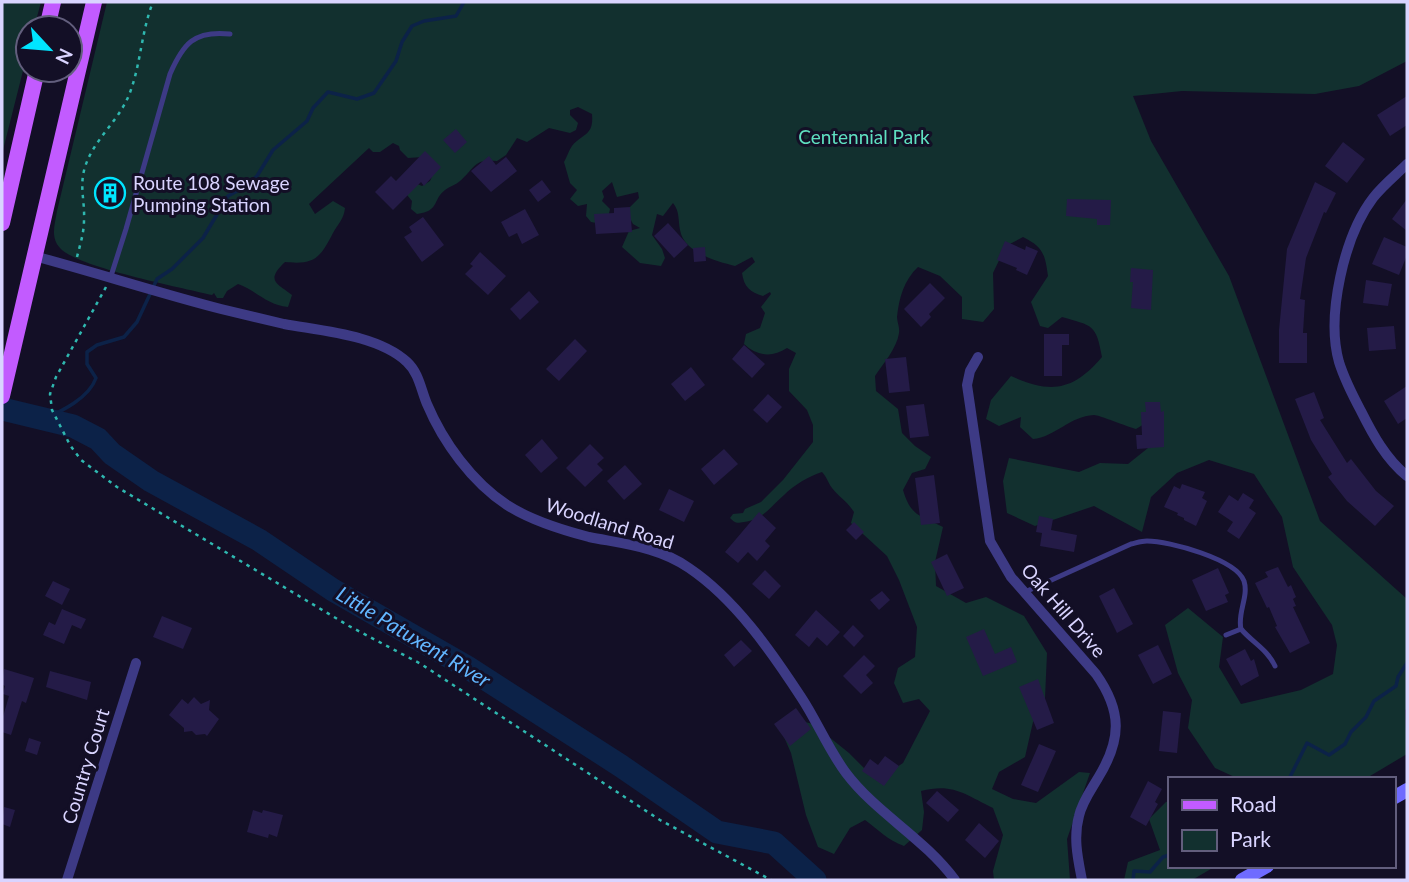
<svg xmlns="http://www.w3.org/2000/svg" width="1409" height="882" font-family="Lato,sans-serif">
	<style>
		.green { fill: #12302f }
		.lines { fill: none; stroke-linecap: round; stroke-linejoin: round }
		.stream { stroke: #0c2248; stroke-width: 3.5 }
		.river { stroke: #0c2248; stroke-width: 23 }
		.building { fill: #241b47 }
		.path { stroke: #2fb8b0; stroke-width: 2.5; stroke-dasharray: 3.5 5; stroke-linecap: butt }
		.lane { stroke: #3d3a85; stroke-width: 5 }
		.street { stroke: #3d3a85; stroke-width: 10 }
		.secondary { stroke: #6f6bff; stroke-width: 14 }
		.primary { stroke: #c25bff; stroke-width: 16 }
		.labels { text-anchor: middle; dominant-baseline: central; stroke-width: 6; stroke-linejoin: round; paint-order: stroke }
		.park-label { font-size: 19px; fill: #5fe0c0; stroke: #130f26 }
		.poi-label { font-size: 19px; fill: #d9d4ff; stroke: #130f26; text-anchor: start }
		.street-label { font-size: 19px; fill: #d9d4ff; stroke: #130f26 }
		.water-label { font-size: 21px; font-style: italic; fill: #62b6ff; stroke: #130f26 }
	</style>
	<rect width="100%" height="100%" fill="#130f26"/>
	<g class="green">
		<path d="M 2,2 L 41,2 L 34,28 L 28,28 L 28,51 L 2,154 Z"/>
		<path d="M 107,2 L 1407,2 L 1407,61 L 1359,86 L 1315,94 L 1182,91 L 1133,96 L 1151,141 L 1229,276 L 1320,521 L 1407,599 L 1407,709 L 1405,710 L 1407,754 L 1365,779 L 1239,779 L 1215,768 L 1188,728 L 1192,700 L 1178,673 L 1165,625 L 1188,608 L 1223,637 L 1219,667 L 1241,704 L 1301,690 L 1333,674 L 1337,645 L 1332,625 L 1293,567 L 1282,517 L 1254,474 L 1209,460 L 1177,473 L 1151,497 L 1142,532 L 1094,506 L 1035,526 L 1007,513 L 1003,481 L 1009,458 L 1079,472 L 1100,463 L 1128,464 L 1148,448 L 1159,425 L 1149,421 L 1136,429 C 1128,427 1099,415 1094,415 C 1070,416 1055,437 1033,439 L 1020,427 L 1021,417 L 999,426 L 986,419 L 991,400 L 1011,376 C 1051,394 1073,391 1102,357 C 1096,324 1093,326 1062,317 L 1048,328 L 1040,326 L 1031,302 L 1048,276 C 1045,254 1043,247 1023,237 L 1006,246 L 993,273 L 994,309 L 983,322 L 962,319 L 962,297 L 940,276 L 918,267 C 904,280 899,298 897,317 C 897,322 900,328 899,333 C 897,348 883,364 875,376 L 876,391 L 898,409 L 902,433 L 915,446 L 931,457 L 925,469 L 912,473 L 903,490 C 911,517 920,515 943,527 L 935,562 L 936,586 L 966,603 L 986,597 L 1024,616 L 1047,653 L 1045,698 L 1033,722 L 1025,757 L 999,772 L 992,789 L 1013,799 L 1036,803 L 1079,772 L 1090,773 L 1067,839 L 1070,880 L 994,880 L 993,871 L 1003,835 L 993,808 C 964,794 953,783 921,791 L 924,812 L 922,830 L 904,846 C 887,840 879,830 865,820 L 850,828 L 834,854 L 818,847 L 806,815 L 791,753 L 784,737 L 793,719 L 813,724 L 849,753 L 867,771 L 882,777 L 903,763 L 930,711 L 919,699 L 903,703 L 894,683 L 898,668 L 915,657 L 917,627 L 899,580 L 887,556 L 851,523 L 854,512 C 846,500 840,498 832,488 C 828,483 827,477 822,472 C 809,476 794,485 784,495 C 770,507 764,519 744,522 C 737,523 736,524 730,518 L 733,514 L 743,513 L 745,509 L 761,502 L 783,480 L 813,442 L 813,425 L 807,410 L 789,391 L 789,369 L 796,353 L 787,348 C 772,358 757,356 744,344 L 746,334 L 760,328 L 765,313 L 761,307 L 771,294 L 770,292 L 763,296 C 750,292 744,287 742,273 L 755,262 L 752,257 L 735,266 C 716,261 684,253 680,230 C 678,220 680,212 673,203 L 663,216 L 657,214 L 652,235 L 662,249 L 665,258 L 661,266 L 640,263 L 622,247 L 629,231 L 640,228 L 633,224 L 628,215 L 630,207 L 639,198 L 638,192 L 617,197 L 612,182 L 602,191 L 604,197 L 602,201 L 610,209 L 608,218 L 602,224 L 591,222 L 586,216 L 587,204 L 578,206 L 570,199 L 577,190 L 570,183 L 564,162 C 567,157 569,150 572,146 C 583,133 594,136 592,114 L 578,107 L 570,110 L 570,115 L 578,123 L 576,130 L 570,133 L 549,128 L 527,142 L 517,138 L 506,155 L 497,161 C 474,158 475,168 460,181 C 456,185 450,186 445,190 C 432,200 440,211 417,214 L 411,209 L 412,201 L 407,195 L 415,183 L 422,186 L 430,181 L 433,174 L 423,157 L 408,158 L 400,150 L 399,146 L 393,143 L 380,152 L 373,152 L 369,148 L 309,204 L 315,214 L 333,201 L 345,208 C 344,219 338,224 333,233 C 320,258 315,265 285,262 C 265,281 277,283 292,295 L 288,307 C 267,305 257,291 238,284 L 227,291 L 223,298 L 217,298 L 214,293 L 212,295 C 183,288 76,267 60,248 C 50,237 55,224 57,211 Z"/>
		<path d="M 1169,801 L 1169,866 L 1216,866 L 1192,880 L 1124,880 L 1128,862 L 1160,850 L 1149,819 L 1166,802 Z"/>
	</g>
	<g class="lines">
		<g class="stream">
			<path d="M 44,419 C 62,411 89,398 96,378 L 87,364 L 87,352 L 97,345 L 124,337 L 137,322 L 157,279 L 172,269 L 203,238 L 228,196 L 241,189 L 257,176 L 273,150 L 307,121 L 313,108 L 328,92 L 357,99 L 374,93 L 396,61 L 402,42 L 412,26 L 424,21 L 456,16 L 464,2"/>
			<path d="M 1289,779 L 1307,743 L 1329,755 L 1345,744 L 1351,732 L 1366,717 L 1374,701 L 1396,686 L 1398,677 L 1407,663"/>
			<path d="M 1133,880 L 1134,871 L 1150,872 L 1163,857 L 1169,855"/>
		</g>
		<path class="river" d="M 2,409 L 73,426 L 98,439 L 112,454 L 151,481 L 259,540 L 333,590 L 467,667 L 621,766 L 717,832 L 774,843 L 815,880"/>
	</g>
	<g class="building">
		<path d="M 1407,96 L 1407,125 L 1390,136 L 1377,115 Z"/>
		<path d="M 456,129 L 467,142 L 455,153 L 443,140 Z"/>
		<path d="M 1343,142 L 1365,159 L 1347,183 L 1325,166 Z"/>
		<path d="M 425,151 L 441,167 L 424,186 L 421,182 L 393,210 L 375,192 L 391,176 L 396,181 Z"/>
		<path d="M 489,156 L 496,165 L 506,157 L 517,171 L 491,192 L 471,171 Z"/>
		<path d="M 102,179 L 124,184 L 120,199 L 99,194 Z"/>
		<path d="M 542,180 L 551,192 L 538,202 L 529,190 Z"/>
		<path d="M 1315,182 L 1336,193 L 1326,213 L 1324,212 L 1306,258 L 1300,299 L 1305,300 L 1303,333 L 1307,333 L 1307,363 L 1279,363 L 1279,330 L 1287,249 Z"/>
		<path d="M 1067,199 L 1111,200 L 1110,225 L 1097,225 L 1097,219 L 1066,216 Z"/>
		<path d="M 1407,199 L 1407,231 L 1392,219 Z"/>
		<path d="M 630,207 L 632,232 L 596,234 L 594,214 L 614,213 L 614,208 Z"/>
		<path d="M 525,209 L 539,235 L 522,244 L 517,233 L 509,237 L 501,222 Z"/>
		<path d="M 423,217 L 444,245 L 422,262 L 404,237 L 412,232 L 409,227 Z"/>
		<path d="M 668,223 L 688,245 L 674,258 L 654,236 Z"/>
		<path d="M 1384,237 L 1407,247 L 1407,255 L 1399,275 L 1372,264 Z"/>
		<path d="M 1005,241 L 1025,250 L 1026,246 L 1038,251 L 1027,275 L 1016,270 L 1017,268 L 997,260 Z"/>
		<path d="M 705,247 L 706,261 L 694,262 L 693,248 Z"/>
		<path d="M 480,252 L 506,276 L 488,295 L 465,274 L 473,266 L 470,264 Z"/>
		<path d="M 1131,268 L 1153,270 L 1151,310 L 1131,308 L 1133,282 L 1130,282 Z"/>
		<path d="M 1366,280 L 1392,284 L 1388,306 L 1363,303 Z"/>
		<path d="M 930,283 L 945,298 L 929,314 L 931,317 L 921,327 L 904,309 Z"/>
		<path d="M 529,291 L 539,302 L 520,320 L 510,309 Z"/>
		<path d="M 1394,326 L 1396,349 L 1369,351 L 1367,328 Z"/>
		<path d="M 1044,334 L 1069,334 L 1069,345 L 1062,345 L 1062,376 L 1044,376 Z"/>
		<path d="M 575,339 L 587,351 L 559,381 L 546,369 Z"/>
		<path d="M 744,345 L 765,364 L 752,378 L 732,359 Z"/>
		<path d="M 906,357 L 910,391 L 889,393 L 885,359 Z"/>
		<path d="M 691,367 L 705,385 L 685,401 L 671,384 Z"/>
		<path d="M 1407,386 L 1407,418 L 1398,424 L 1384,401 Z"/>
		<path d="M 1314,392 L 1324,418 L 1320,420 L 1347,463 L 1351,459 L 1376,491 L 1394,506 L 1375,526 L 1347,501 L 1328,477 L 1332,474 L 1311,440 L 1295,399 Z"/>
		<path d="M 768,394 L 782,407 L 767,423 L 753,410 Z"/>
		<path d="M 1145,402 L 1160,402 L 1161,412 L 1164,411 L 1164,447 L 1137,449 L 1136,435 L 1142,435 L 1141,412 L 1146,412 Z"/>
		<path d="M 924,404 L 929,436 L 910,438 L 906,406 Z"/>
		<path d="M 542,439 L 558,458 L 541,473 L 525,455 Z"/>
		<path d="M 590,444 L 604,458 L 597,464 L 603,470 L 585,487 L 566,468 Z"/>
		<path d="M 724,449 L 738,464 L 714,485 L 701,469 Z"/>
		<path d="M 625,465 L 642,484 L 624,500 L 607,481 Z"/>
		<path d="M 934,475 L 940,523 L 921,525 L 915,478 Z"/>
		<path d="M 1182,484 L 1205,492 L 1202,498 L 1207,501 L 1196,526 L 1184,520 L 1184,518 L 1177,515 L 1178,513 L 1164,507 L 1174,486 L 1180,489 Z"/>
		<path d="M 669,489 L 694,501 L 684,522 L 659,510 Z"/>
		<path d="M 1243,493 L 1254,500 L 1249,508 L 1256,513 L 1239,539 L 1227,531 L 1233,522 L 1218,512 L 1229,495 L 1238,501 Z"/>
		<path d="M 759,512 L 776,528 L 765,541 L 770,546 L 757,561 L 748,552 L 738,563 L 725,552 Z"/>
		<path d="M 1039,516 L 1053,519 L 1051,530 L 1077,535 L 1074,552 L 1040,546 L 1042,533 L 1036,532 Z"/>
		<path d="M 854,522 L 864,532 L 856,540 L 846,530 Z"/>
		<path d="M 947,554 L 964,588 L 947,596 L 931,562 Z"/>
		<path d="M 1278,567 L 1288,587 L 1291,585 L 1296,597 L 1293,599 L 1296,606 L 1293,607 L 1310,643 L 1290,653 L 1275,627 L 1277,626 L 1269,607 L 1267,608 L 1255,583 L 1268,577 L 1265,572 Z"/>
		<path d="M 1218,568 L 1229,593 L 1225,595 L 1228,602 L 1206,611 L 1192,580 Z"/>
		<path d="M 765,570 L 781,586 L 769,599 L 752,584 Z"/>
		<path d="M 53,581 L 70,589 L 62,605 L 45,596 Z"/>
		<path d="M 1114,588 L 1133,624 L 1117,633 L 1099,596 Z"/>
		<path d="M 882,591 L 890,600 L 879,610 L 870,600 Z"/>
		<path d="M 62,609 L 86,619 L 81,629 L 72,625 L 64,644 L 43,635 L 49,622 L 55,625 Z"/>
		<path d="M 816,610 L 840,632 L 827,646 L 817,637 L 809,647 L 795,635 Z"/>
		<path d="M 162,616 L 192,628 L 183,649 L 153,637 Z"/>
		<path d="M 853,625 L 864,636 L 854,647 L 843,636 Z"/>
		<path d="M 984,629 L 995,654 L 1011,647 L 1017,662 L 983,676 L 966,637 Z"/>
		<path d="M 741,640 L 752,651 L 734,667 L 724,655 Z"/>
		<path d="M 1158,645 L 1172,674 L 1153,684 L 1138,655 Z"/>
		<path d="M 1245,649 L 1251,661 L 1254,659 L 1259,676 L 1241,686 L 1226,659 Z"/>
		<path d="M 864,655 L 875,666 L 866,675 L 873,683 L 861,694 L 843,676 Z"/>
		<path d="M 4,669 L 34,678 L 26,703 L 22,701 L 11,735 L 2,732 L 2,720 L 9,696 L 3,694 L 5,686 L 2,684 Z"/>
		<path d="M 50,671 L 91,682 L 87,700 L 46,687 Z"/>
		<path d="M 1038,679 L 1054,723 L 1037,730 L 1019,687 Z"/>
		<path d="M 194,697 L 201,704 L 210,700 L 209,710 L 219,719 L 207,736 L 205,734 L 196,735 L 192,731 L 184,732 L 184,728 L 169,715 L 182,699 L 188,704 Z"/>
		<path d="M 796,708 L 811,729 L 790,746 L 774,724 Z"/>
		<path d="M 1163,711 L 1181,713 L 1177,753 L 1159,751 Z"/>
		<path d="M 29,738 L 41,742 L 37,755 L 25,751 Z"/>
		<path d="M 1039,744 L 1056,751 L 1038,792 L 1021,785 Z"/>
		<path d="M 885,756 L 899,766 L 884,786 L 862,771 L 870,759 L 878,765 Z"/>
		<path d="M 1148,781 L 1162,789 L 1155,802 L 1158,804 L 1146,826 L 1130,817 Z"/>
		<path d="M 937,791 L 959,810 L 948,822 L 926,803 Z"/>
		<path d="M 4,807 L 15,810 L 10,827 L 2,824 Z"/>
		<path d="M 253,810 L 262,813 L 263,810 L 283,815 L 277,837 L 269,834 L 268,838 L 247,832 Z"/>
		<path d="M 979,823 L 999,841 L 985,858 L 965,840 Z"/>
	</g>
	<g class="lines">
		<g class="path">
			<path d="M 77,257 C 80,245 84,233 84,220 C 85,201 79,186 85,167 C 94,139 118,122 129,95 C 141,65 141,32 153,2"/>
			<path d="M 106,287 L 56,377 L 50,394 L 52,410 L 70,445 L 81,460 L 117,487 L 349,626 L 421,664 L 660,820 L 771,880"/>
		</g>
		<g class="lane">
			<path d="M 111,276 L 126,229 L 170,74 C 183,44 194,30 230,34"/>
			<path d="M 1025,592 L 1131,544 C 1136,543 1141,541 1147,541 C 1169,541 1236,559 1244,581 C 1249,597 1237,613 1241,629 C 1253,643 1267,649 1275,666"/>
			<path d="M 1226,635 L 1241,629"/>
		</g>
		<g class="street">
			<path d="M 1407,164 C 1396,175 1383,185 1373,198 C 1344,236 1326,316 1339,362 C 1344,378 1353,396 1361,411 C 1373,435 1386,459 1407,476"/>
			<path d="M 34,256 C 97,273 159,293 221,309 C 242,314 263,319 284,324 C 322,331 378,335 407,362 C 419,373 421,390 427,404 C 443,442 472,482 507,505 C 530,520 562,530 589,537 C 624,544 659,547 689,568 C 735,599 771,651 801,697 C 817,721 828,749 846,773 C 876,813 924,838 955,880"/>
			<path d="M 978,357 L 970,371 L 967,385 L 990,541 L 1011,577 L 1096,674 C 1122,711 1122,739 1098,778 C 1091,790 1082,802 1079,816 C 1073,838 1078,859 1082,880"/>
			<path d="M 67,880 L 136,663"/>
		</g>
		<g class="secondary">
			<path d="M 1393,798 L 1407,790"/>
			<path d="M 1242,880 L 1267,866"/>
		</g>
		<g class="primary">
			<path d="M 47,28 L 53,2"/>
			<path d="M 2,223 L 37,70"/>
			<path d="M 2,396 L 94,2"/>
		</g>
	</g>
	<defs>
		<g id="building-ring" transform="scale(1.575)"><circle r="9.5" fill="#130f26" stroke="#00e5ff" stroke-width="1.5"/><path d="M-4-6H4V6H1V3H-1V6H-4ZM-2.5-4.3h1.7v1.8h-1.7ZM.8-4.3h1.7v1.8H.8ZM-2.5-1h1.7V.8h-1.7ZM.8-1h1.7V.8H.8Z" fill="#00e5ff"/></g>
	</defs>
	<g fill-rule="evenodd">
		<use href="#building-ring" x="110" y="193"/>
	</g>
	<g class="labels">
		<g class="park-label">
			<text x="864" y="136">Centennial Park</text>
		</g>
		<g class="poi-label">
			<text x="133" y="182">Route 108 Sewage<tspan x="133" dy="22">Pumping Station</tspan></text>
		</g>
		<g class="street-label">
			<text transform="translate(610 523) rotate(17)">Woodland Road</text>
			<text transform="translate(1064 610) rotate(49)">Oak Hill Drive</text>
			<text transform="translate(85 766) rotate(-73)">Country Court</text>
		</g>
		<g class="water-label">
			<text transform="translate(414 636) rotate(31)">Little Patuxent River</text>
		</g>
	</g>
	<rect width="1409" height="882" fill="none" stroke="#d9d4ff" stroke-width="7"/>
	<rect x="1168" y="777" width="228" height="91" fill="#130f26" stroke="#625e7d" stroke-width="2"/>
	<rect x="1182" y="800" width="35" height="10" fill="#c25bff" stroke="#625e7d" stroke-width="2"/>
	<text x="1230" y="812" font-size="21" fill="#d9d4ff">Road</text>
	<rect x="1182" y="830" width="35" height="21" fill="#12302f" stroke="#625e7d" stroke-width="2"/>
	<text x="1230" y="847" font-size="21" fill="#d9d4ff">Park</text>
	<g transform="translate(49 49) rotate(116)"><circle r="33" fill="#130f26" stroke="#625e7d" stroke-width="2"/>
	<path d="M0-5L12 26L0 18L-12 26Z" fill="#00e5ff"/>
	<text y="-10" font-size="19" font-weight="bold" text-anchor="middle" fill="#d9d4ff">N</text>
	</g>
</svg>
